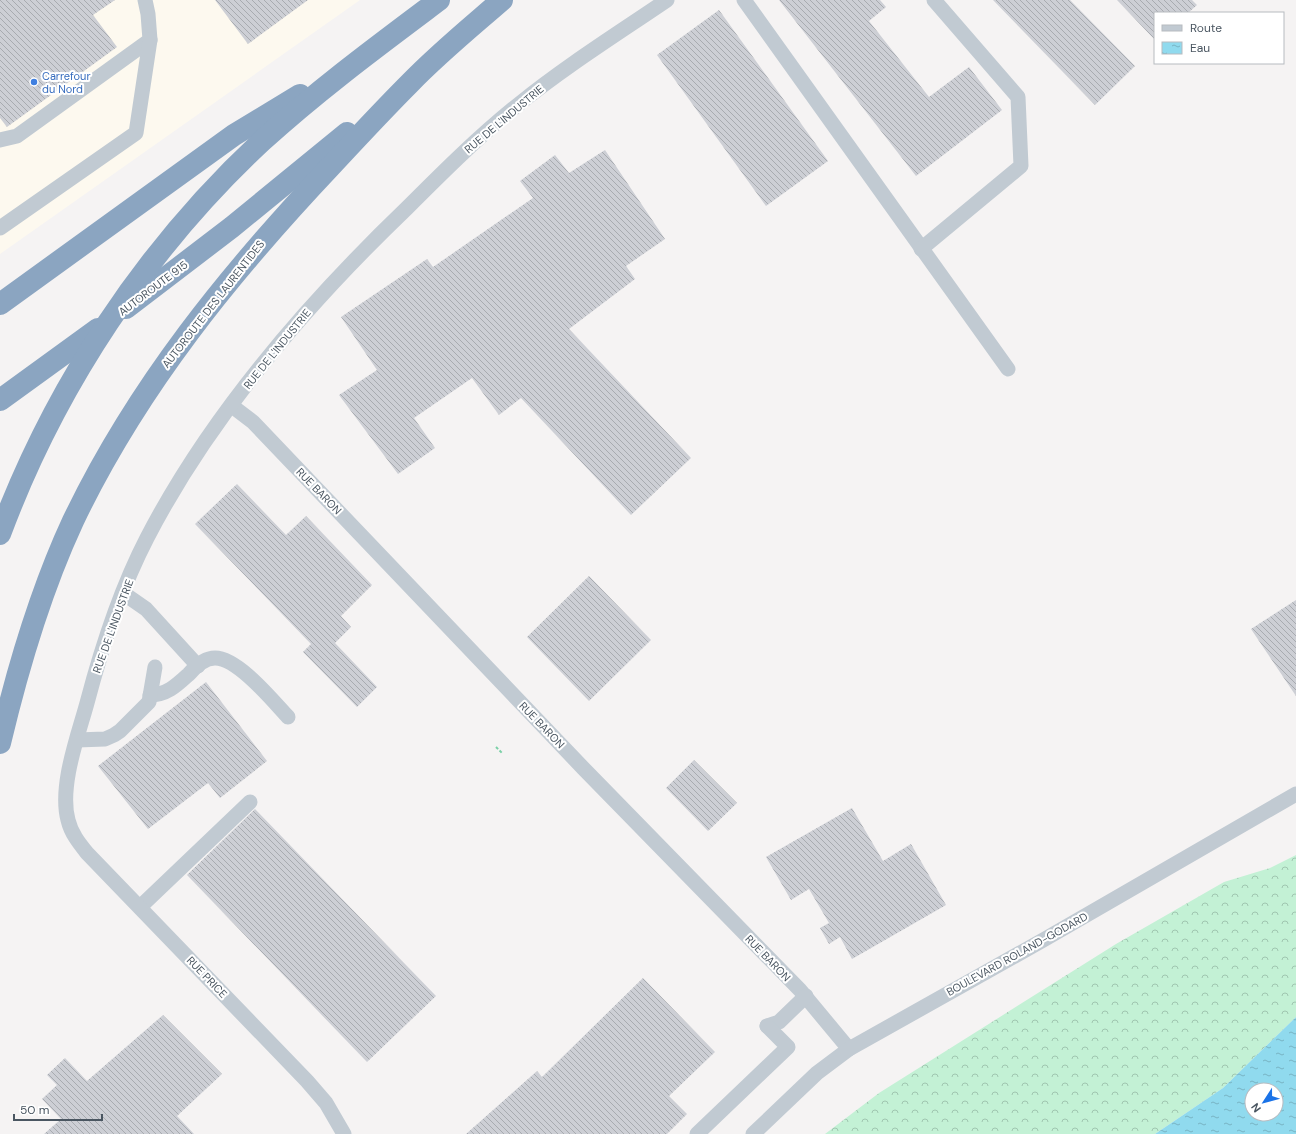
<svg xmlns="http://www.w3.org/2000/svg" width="1296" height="1134" font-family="'DM Sans',sans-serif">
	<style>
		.commercial { fill: #fdf9ef }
		.forest { fill: url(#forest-crowns) }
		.water { fill: url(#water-ripples); fill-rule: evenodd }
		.building { fill: url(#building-back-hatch) }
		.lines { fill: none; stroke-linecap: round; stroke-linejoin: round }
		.path { stroke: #7ad0a6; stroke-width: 2; stroke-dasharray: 3 2; stroke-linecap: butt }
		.minor { stroke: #c1cad2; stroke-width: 15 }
		.highway { stroke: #8ba5c1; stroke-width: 22 }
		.shop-dot { fill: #3f7fe0; stroke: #fff; stroke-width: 1.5 }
		.labels { text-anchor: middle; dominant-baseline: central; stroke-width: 4; stroke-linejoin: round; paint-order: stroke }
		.shop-label { font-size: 11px; fill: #366cbe; stroke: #fff; text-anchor: start }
		.street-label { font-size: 11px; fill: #4a5661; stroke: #fff }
	</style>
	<defs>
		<pattern id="forest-crowns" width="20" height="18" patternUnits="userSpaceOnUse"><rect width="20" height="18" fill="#c3f1d5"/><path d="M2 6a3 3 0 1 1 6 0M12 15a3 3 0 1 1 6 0" fill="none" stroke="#a0c6b0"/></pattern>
		<pattern id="water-ripples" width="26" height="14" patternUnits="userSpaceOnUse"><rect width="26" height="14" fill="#90daee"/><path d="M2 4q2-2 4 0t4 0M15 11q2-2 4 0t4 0" fill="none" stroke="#78b4c4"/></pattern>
		<pattern id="building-back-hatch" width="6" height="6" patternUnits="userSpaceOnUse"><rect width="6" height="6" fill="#cdcfd5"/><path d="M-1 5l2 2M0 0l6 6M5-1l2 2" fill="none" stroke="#a8abb0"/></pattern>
	</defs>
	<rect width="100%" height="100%" fill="#f5f3f3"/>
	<path class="commercial" d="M 0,0 L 360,0 L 0,254 Z"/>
	<path class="forest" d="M 1296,855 L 1296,1017 L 1223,1088 L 1155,1134 L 825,1134 L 879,1093 L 1116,944 L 1224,882 L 1270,868 Z"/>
	<path class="water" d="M 1296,1017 L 1296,1134 L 1155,1134 L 1223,1088 ZM 1252,1090 L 1276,1090 L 1276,1114 L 1252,1114 Z"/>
	<g class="building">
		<path d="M 0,0 L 115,0 L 93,15 L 117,47 L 7,127 L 0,118 Z"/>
		<path d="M 215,0 L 308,0 L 248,44 Z"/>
		<path d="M 779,0 L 880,0 L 886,7 L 869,21 L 929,97 L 969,67 L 1002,110 L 916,176 Z"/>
		<path d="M 993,0 L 1070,0 L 1135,66 L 1095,105 Z"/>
		<path d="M 1117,0 L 1192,0 L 1197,5 L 1188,13 L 1155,13 L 1155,40 Z"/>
		<path d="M 719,10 L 828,161 L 766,206 L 657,55 Z"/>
		<path d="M 605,150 L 665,239 L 626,266 L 635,279 L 569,329 L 691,458 L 631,515 L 521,398 L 499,415 L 472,378 L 414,418 L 435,448 L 398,474 L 339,395 L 377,370 L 341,317 L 427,259 L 433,267 L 533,198 L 520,181 L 555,155 L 569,173 Z"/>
		<path d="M 237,484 L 286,535 L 306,516 L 372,585 L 341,616 L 351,627 L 335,643 L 377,687 L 357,707 L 303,652 L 311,644 L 195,524 Z"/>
		<path d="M 589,576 L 651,640 L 589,701 L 527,637 Z"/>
		<path d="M 1296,600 L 1296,696 L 1251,629 Z"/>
		<path d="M 206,682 L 267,761 L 220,798 L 208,783 L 148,829 L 98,766 Z"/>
		<path d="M 694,760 L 737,803 L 708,831 L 666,788 Z"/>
		<path d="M 852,808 L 883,861 L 911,844 L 946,905 L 852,959 L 840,937 L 829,944 L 820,928 L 829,923 L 809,889 L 791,900 L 766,857 Z"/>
		<path d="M 255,809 L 436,996 L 367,1062 L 187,875 Z"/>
		<path d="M 643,978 L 715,1052 L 669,1096 L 687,1114 L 667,1134 L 466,1134 L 537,1071 L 542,1077 Z"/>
		<path d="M 163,1015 L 222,1074 L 177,1116 L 194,1134 L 44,1134 L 61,1119 L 42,1099 L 57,1085 L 47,1075 L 65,1058 L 87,1081 Z"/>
	</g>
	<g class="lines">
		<path class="path" d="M 496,747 L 503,754"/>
		<g class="minor">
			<path d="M 744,0 L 1008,369"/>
			<path d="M 0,140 L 17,136 L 150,40 L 148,14 L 145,0"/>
			<path d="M 0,228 L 136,133 L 150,40"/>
			<path d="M 921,249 L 1021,166 L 1018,97 L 934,0"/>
			<path d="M 232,406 L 253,422 L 583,768 L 800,990 L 849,1049"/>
			<path d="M 123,593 L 146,609 L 198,666"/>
			<path d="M 150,695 C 167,695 177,685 189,674 C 195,667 205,658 215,658 C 238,658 273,701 288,717"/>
			<path d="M 77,740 L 105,739 L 114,735 L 120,731 L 149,702 L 155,667"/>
			<path d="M 140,907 L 250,802"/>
			<path d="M 767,1026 L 779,1022 L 806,996"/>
			<path d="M 344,1134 L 326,1103 L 307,1081 L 87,853 C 79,843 71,833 68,820 C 59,786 78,736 87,703 C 102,646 120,590 147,538 C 210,416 308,303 407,208 C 443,172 479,136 519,104 C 566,66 617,34 667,0"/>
			<path d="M 697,1134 L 788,1047 L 767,1026"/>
			<path d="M 753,1134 L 817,1073 L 849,1049 L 1045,939 L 1296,794"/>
		</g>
		<g class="highway">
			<path d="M 0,304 L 234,135 L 300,95"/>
			<path d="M 126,308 L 232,227 L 347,133"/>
			<path d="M 0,400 L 98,329"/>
			<path d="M 0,534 C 55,386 146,249 262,141 C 318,90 379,45 439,0"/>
			<path d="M 0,743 C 18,667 40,592 73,521 C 137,387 230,273 331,166 C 357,138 383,110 410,83 C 439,53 471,27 502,0"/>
		</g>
	</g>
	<circle class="shop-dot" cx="34" cy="82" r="4"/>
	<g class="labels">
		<g class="shop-label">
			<text x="42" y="76">Carrefour<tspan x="42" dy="13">du Nord</tspan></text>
		</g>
		<g class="street-label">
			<text transform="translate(504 119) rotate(-40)">RUE DE L'INDUSTRIE</text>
			<text transform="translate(153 288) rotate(-37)">AUTOROUTE 915</text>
			<text transform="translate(213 304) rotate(-52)">AUTOROUTE DES LAURENTIDES</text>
			<text transform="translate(277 349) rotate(-51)">RUE DE L'INDUSTRIE</text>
			<text transform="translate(319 491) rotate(46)">RUE BARON</text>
			<text transform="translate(113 626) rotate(-70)">RUE DE L'INDUSTRIE</text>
			<text transform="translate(542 725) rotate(46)">RUE BARON</text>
			<text transform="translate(1017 954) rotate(-29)">BOULEVARD ROLAND-GODARD</text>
			<text transform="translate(768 958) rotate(46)">RUE BARON</text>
			<text transform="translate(207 977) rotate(46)">RUE PRICE</text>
		</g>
	</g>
	<rect x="1154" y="12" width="130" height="52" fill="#ffffff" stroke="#b7bbc0"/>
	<rect x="1162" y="25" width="20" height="6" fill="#c1cad2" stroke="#b7bbc0"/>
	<text x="1190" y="32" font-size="12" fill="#4a5661">Route</text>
	<rect x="1162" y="42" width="20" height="12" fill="url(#water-ripples)" stroke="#b7bbc0"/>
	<text x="1190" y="52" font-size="12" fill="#4a5661">Eau</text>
	<g transform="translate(1264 1102) rotate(234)"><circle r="19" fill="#ffffff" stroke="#b7bbc0"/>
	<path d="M0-3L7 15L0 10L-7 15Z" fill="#1a73e8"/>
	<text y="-6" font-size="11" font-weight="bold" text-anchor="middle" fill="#4a5661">N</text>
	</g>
	<path d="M14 1114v6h88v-6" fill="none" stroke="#4a5661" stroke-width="2"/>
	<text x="20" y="1114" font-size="12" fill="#4a5661" stroke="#ffffff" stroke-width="3" paint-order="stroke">50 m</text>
</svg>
